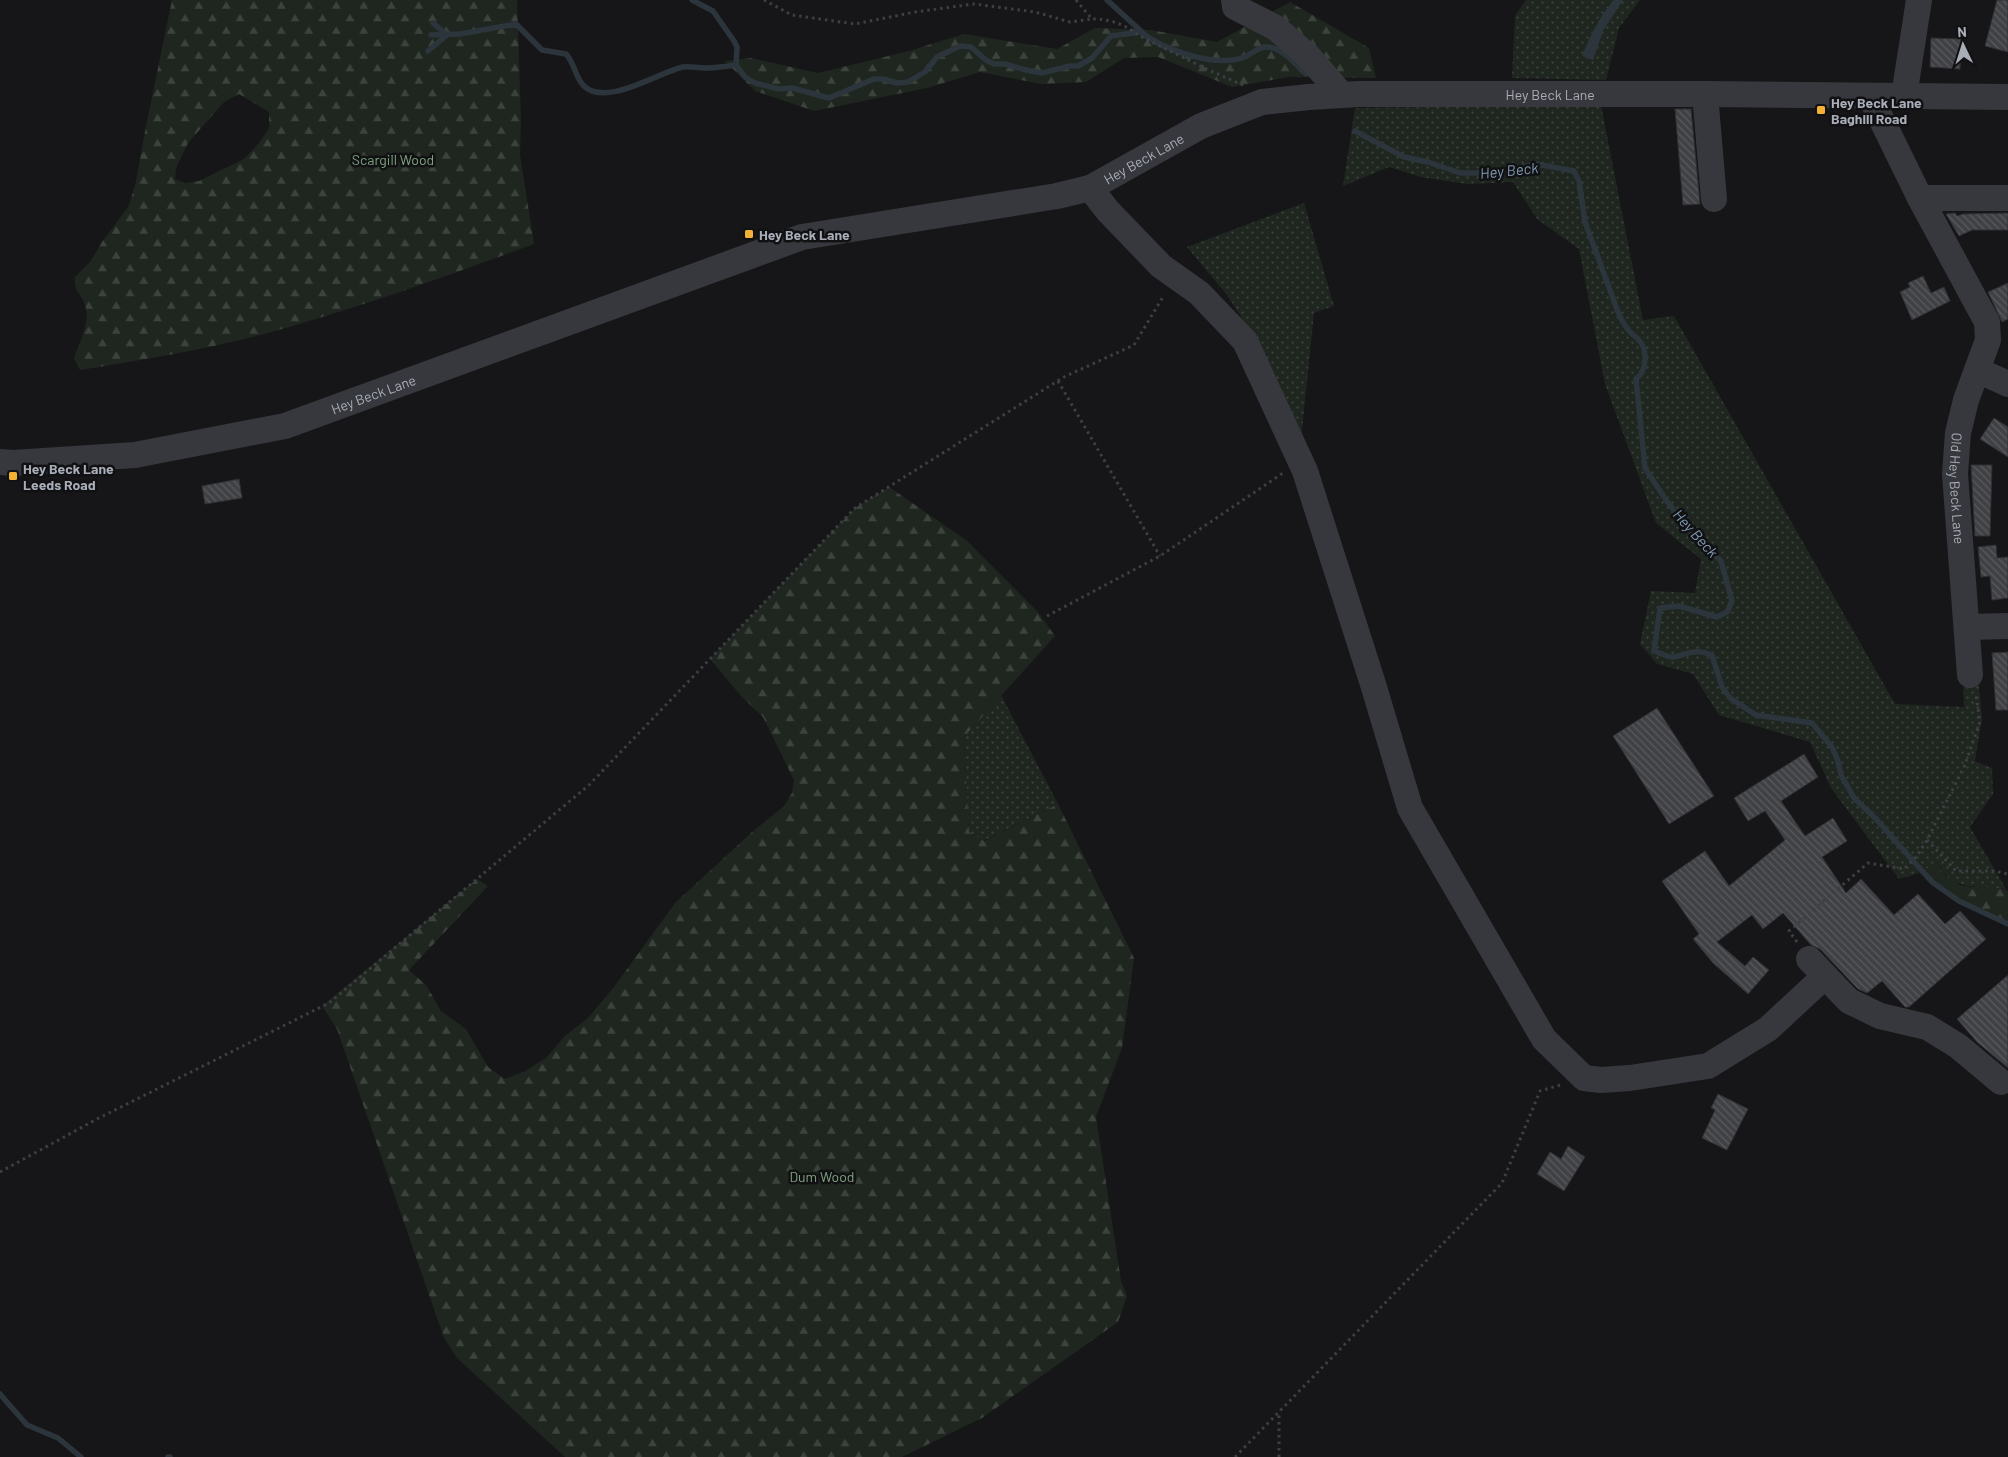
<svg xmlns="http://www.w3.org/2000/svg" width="2008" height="1457" font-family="Barlow,sans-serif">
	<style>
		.grass { fill: url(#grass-dots) }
		.forest { fill: url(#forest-firs); fill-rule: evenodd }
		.water { fill: #2c353c }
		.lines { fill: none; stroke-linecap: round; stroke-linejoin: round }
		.stream { stroke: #2c353c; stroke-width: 5.5 }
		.building { fill: url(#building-back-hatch); stroke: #303034 }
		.path { stroke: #3d3f44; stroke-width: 3; stroke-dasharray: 2.5 4; stroke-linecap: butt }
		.minor { stroke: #37383d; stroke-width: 26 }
		.poi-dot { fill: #f2b134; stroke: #111113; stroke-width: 2 }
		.labels { text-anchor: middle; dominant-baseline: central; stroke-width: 5; stroke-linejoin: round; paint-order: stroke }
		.street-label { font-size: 14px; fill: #a8adb8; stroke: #111113 }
		.poi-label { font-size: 14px; font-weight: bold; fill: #a8adb8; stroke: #111113; text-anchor: start }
		.park-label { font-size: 14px; fill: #7fa381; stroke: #111113 }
		.water-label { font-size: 15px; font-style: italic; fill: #7f9bb3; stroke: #111113 }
	</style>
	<defs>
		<pattern id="grass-dots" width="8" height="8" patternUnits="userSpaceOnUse" patternTransform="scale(1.25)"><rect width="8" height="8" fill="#1e261f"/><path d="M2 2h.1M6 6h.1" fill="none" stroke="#3c433d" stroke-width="1.8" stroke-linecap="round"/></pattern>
		<pattern id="forest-firs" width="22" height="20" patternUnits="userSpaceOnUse" patternTransform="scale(1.25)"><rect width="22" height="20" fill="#1e261f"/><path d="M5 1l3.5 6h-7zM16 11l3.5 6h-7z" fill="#3c433d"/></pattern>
		<pattern id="building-back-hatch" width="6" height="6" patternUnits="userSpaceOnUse" patternTransform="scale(1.25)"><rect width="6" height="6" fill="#404145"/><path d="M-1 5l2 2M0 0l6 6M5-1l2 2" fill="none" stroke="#595a5e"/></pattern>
	</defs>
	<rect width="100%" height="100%" fill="#161618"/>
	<g class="grass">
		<path d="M 1526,0 L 1640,0 L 1619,28 L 1606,80 L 1512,78 L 1515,16 Z"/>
		<path d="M 1601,105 L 1643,320 L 1674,316 L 1895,704 L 1964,707 L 1963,677 L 1979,686 L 1982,719 L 1975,761 L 1992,768 L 1993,794 L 1970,827 L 2006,889 L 1967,886 L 1950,881 L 1936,861 L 1923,872 L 1899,879 L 1831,788 L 1810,742 L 1719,715 L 1693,674 L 1657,664 L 1640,644 L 1651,591 L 1695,593 L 1701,559 L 1656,523 L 1605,384 L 1579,249 L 1537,219 L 1513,182 L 1467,184 L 1421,177 L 1389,167 L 1343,186 L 1355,108 Z"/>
		<path d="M 1304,203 L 1334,306 L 1314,313 L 1301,440 L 1252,334 L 1227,295 L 1187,247 Z"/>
		<path d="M 1001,695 L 1058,804 L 983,841 L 969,832 L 964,737 Z"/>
	</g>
	<g class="forest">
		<path d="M 172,0 L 517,0 L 521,119 L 520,155 L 534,244 C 453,274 372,303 289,327 C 221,347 150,359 80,370 L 74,358 C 79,343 91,322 85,305 C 81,292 73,292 75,277 L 91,261 L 102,242 L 128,207 L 135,186 L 146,126 ZM 239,94 L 269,112 L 269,128 L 259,143 L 244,159 L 199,181 L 185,183 L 175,179 L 176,168 L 188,143 L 224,102 Z"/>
		<path d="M 1290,2 L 1369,48 L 1376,78 L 1289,77 L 1232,87 L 1158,57 L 1124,58 L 1086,82 L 1041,84 L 980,72 L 927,88 L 814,111 L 755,91 L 725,61 L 751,58 L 818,73 L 909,51 L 964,34 L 1057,49 L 1095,28 L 1151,30 L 1217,42 Z"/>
		<path d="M 889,487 L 966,540 L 1037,611 L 1055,636 L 964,737 L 969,832 L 984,841 L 1058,804 L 1134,958 L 1122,1048 L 1096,1117 L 1121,1281 L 1127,1296 L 1118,1322 L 982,1418 L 902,1457 L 565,1457 L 457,1358 L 444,1338 L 337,1029 L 322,1006 L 477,879 L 488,886 L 409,970 L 426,985 L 441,1011 L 466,1029 L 488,1067 L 505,1079 L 525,1071 L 546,1058 L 565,1036 L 588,1018 L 614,987 L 675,903 L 751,833 L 784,806 L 792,793 L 794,780 L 763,717 L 742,697 L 710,659 L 855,508 Z"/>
		<path d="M 1936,861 C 1940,867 1944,876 1950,880 C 1964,892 1992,883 2008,891 L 2008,924 C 1978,907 1946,898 1923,872 Z"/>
	</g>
	<path class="water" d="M 1614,0 L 1623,0 L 1603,31 L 1593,60 L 1582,56 C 1591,34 1599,17 1614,0 Z"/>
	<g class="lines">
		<g class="stream">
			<path d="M 692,0 L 713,11 L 734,41 L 737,47 L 736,65"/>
			<path d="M 1107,0 L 1142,32"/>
			<path d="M 431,35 L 460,34 L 516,24 L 542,50 L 566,54 C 575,63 575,79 585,87 C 608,106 657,73 683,67 C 691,66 697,68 705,68 C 716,68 726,66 736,65 L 745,77 L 755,83 L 779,89 L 792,88 L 829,98 L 874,79 L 883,79 L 897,83 L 908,82 L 925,72 L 937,57 L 960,46 L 971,47 L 986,60 L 994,64 L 1005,64 L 1026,70 L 1042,73 L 1070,66 L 1078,66 L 1092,58 L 1111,36 L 1141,32 C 1163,50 1214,67 1242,58 C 1254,54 1259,44 1273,48 C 1286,52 1296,65 1306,74"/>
			<path d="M 428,51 L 447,35 L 433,23"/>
			<path d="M 1355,131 L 1404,157 L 1428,162 L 1460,173 L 1494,173 L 1536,164 L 1574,171 L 1579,181 L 1585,222 L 1618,312 C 1621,319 1625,326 1630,332 C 1633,335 1637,337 1639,340 C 1648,350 1647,371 1636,379 L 1645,468 L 1666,500 L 1690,531 L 1721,561 L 1732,601 L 1727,612 L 1717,617 L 1679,606 L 1660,608 L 1654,651 C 1660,653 1667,657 1673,657 C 1690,654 1693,648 1712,655 L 1722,687 L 1730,698 L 1756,715 L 1812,723 L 1832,747 L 1838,761 L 1841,775 L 1854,798 L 1875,818 L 1932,882 L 1959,901 L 2008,924"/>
			<path d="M 0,1394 L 27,1425 L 58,1438 L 81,1457"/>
			<path d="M 168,1457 L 170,1457"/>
		</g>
	</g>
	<g class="building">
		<path d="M 1997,0 L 2008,0 L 2008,52 L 1985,46 Z"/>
		<path d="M 1931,38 L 1961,39 L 1960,69 L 1930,67 Z"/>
		<path d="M 1675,109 L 1691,109 L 1700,204 L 1683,205 Z"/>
		<path d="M 1955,213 L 1957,216 L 1963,214 L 2008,213 L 2008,230 L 1972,230 L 1959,236 L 1946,214 Z"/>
		<path d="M 1923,276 L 1931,293 L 1944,287 L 1950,301 L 1912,320 L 1900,292 L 1910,287 L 1908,283 Z"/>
		<path d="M 2008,283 L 2008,319 L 2002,322 L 1988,292 Z"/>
		<path d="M 1994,418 L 2008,427 L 2008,457 L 1980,439 Z"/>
		<path d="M 1971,465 L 1992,465 L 1990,536 L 1975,536 Z"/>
		<path d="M 239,479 L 242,498 L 205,504 L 202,486 Z"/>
		<path d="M 1996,545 L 1997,558 L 2008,557 L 2008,598 L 1992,600 L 1990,576 L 1981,577 L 1978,547 Z"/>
		<path d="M 2008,652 L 2008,710 L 1996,710 L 1992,653 Z"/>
		<path d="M 1657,708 L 1714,796 L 1669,824 L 1613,736 Z"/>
		<path d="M 1804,754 L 1818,777 L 1781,801 L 1805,836 L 1833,818 L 1847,841 L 1822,857 L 1846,893 L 1861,879 L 1894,915 L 1918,894 L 1945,924 L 1960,911 L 1986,939 L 1909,1007 L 1905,1007 L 1882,981 L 1867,993 L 1858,989 L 1820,949 L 1811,945 L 1783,913 L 1763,929 L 1752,915 L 1717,942 L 1745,966 L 1753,957 L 1769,970 L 1748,994 L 1713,963 L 1693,939 L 1699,934 L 1662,881 L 1705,851 L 1729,886 L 1785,840 L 1765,811 L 1748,821 L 1734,798 Z"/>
		<path d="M 2008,975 L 2008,1068 L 1977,1042 L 1957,1019 Z"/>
		<path d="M 1718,1094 L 1748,1109 L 1727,1150 L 1702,1138 L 1715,1110 L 1711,1108 Z"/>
		<path d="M 1568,1146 L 1585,1157 L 1564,1191 L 1537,1174 L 1550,1152 L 1561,1159 Z"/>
	</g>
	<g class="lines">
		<g class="path">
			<path d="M 764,0 L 792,15 L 855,24 L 915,12 L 974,4 L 1035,12 L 1070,22 L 1092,19"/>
			<path d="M 1076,0 L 1092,19 C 1109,19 1125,24 1138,35 L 1204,68 L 1245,86"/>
			<path d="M 1058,381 L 1160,556"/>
			<path d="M 1047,616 L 1160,556 L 1283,473"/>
			<path d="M 1927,840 L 1956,871 L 1994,871 L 2008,874"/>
			<path d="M 1797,942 L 1789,931 L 1868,863 L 1904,869 L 1917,856 L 1927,840 L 1964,767 L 1980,722 L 1976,695"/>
			<path d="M 0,1172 L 97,1119 L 329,1003 L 589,785 L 855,508 L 1064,377 L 1134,345 L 1164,295"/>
			<path d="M 1235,1457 L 1502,1183 L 1540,1091 L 1560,1085"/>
			<path d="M 1279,1457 L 1279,1413"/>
		</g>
		<g class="minor">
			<path d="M 1234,0 L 1235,7 L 1276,28 L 1309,57 L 1342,95"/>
			<path d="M 1705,94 L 1714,199"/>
			<path id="s1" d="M 1870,96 L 1920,198 L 1987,322 L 1988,340 L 1966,400 L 1958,433 L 1955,474 L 1970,675"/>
			<path d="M 1904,96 L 1919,0"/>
			<path d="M 1090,188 L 1108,211 L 1161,266 L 1199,293 L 1245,341 L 1305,471 L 1373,684 L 1410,808 L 1544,1039 L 1584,1078 L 1601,1080 L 1630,1078 L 1708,1066 L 1768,1029 L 1825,976 L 1809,959"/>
			<path d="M 1920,198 L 2008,198"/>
			<path d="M 1977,370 L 2008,384"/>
			<path id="s2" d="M 0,462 L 13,463 L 135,455 L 285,426 L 802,237 L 1057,196 L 1090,188 L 1201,126 L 1262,102 L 1309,97 L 1359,94 L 1705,94 L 2008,97"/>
			<path d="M 1967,627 L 2008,626"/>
			<path d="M 1825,976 L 1849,1001 L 1880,1016 L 1927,1027 L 1958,1046 L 2001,1082"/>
		</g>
	</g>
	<g class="poi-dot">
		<rect x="1816" y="105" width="10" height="10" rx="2.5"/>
		<rect x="744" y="229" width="10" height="10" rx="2.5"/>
		<rect x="8" y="471" width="10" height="10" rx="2.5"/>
	</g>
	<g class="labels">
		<g class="street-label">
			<text stroke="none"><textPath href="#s2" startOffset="1612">Hey Beck Lane</textPath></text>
			<text stroke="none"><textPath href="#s2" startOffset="1192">Hey Beck Lane</textPath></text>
			<text stroke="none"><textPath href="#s2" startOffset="382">Hey Beck Lane</textPath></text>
			<text stroke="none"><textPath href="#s1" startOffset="426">Old Hey Beck Lane</textPath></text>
		</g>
		<g class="poi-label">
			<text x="1831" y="102">Hey Beck Lane<tspan x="1831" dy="16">Baghill Road</tspan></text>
			<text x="759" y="234">Hey Beck Lane</text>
			<text x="23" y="468">Hey Beck Lane<tspan x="23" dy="16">Leeds Road</tspan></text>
		</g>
		<g class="park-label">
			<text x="393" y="159">Scargill Wood</text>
			<text x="822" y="1176">Dum Wood</text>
		</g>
		<g class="water-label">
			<text transform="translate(1509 170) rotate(-6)">Hey Beck</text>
			<text transform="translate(1696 533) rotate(48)">Hey Beck</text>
		</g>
	</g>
	<g transform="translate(1963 45) rotate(356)" stroke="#111113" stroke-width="4" paint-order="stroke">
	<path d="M0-4L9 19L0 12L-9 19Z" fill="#a8adb8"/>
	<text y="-8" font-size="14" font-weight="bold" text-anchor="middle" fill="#a8adb8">N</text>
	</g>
</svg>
